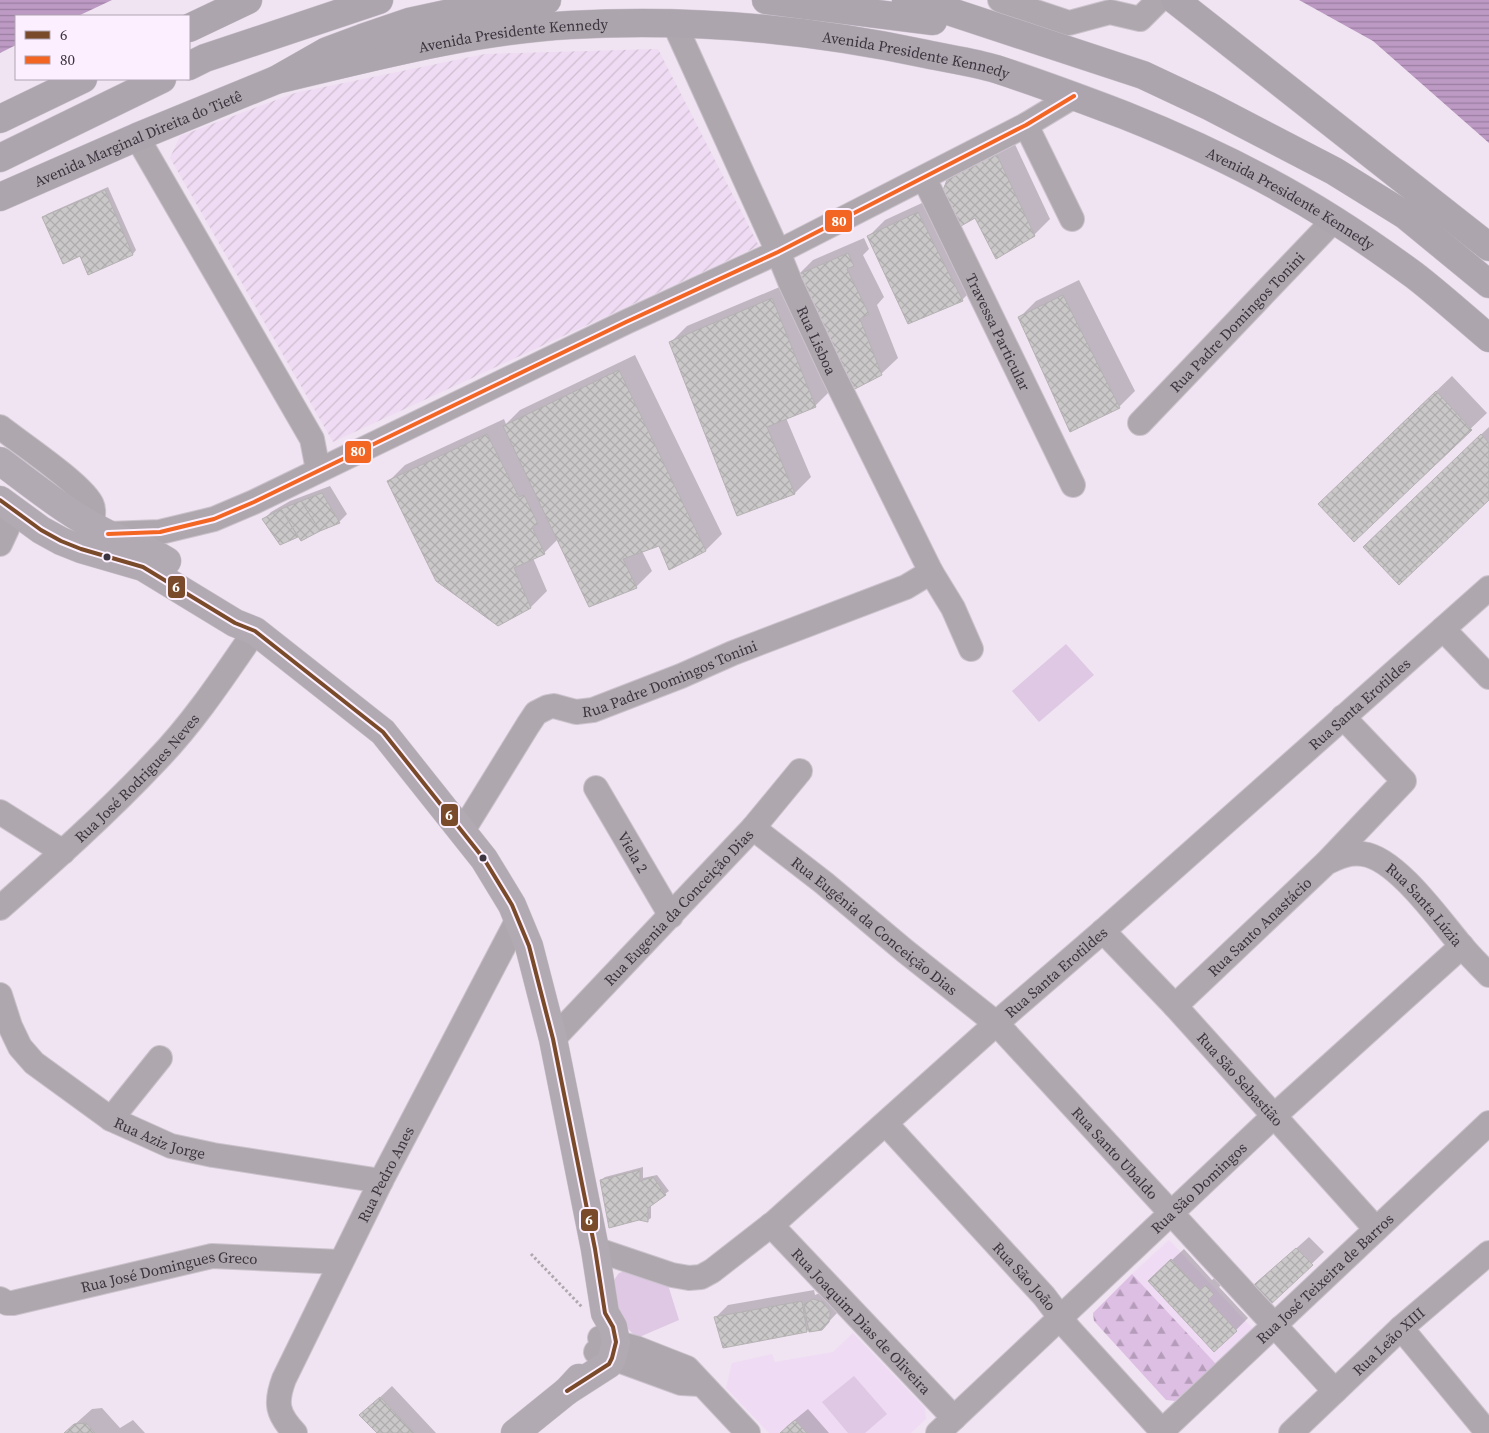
<svg xmlns="http://www.w3.org/2000/svg" width="1489" height="1433" font-family="'Source Serif 4',serif">
	<style>
		.built { fill: #efdbf3 }
		.industrial { fill: url(#industrial-furrows) }
		.green { fill: #dec8e3 }
		.forest { fill: url(#forest-firs) }
		.water { fill: url(#water-rules) }
		.shadow { fill: #0003 }
		.building { fill: url(#building-cross-hatch); stroke: #b5b2b3 }
		.lines { fill: none; stroke-linecap: round; stroke-linejoin: round }
		.minor-casing { stroke: #cbc2cd; stroke-width: 26 }
		.major-casing { stroke: #cbc2cd; stroke-width: 29 }
		.highway-casing { stroke: #cbc2cd; stroke-width: 29 }
		.path { stroke: #aea8ae; stroke-width: 3; stroke-dasharray: 2.5 2.5; stroke-linecap: butt }
		.minor { stroke: #aea8ae; stroke-width: 24 }
		.major { stroke: #b2aab2; stroke-width: 28 }
		.highway { stroke: #aca5ae; stroke-width: 28 }
		.bus-1-casing { stroke: #fcefff; stroke-width: 8 }
		.bus-2-casing { stroke: #fcefff; stroke-width: 8 }
		.bus-1 { stroke: #7a4b2a; stroke-width: 4 }
		.bus-2 { stroke: #f26522; stroke-width: 4 }
		.bus-dot { fill: #3c343e; stroke: #fcefff; stroke-width: 2 }
		.labels { text-anchor: middle; dominant-baseline: central; stroke-width: 4; stroke-linejoin: round; paint-order: stroke }
		.street-label { font-size: 15px; fill: #3c343e; stroke: #fcefff }
		.line-badge { stroke: #fcefff; stroke-width: 2 }
		.badge-label { font-size: 14px; text-anchor: middle; font-weight: bold; fill: #fff }
	</style>
	<defs>
		<pattern id="industrial-furrows" width="10" height="10" patternUnits="userSpaceOnUse" patternTransform="scale(1.25)"><rect width="10" height="10" fill="#efdbf3"/><path d="M-1 1l2-2M0 10L10 0M9 11l2-2" fill="none" stroke="#cebdd1"/></pattern>
		<pattern id="forest-firs" width="22" height="20" patternUnits="userSpaceOnUse" patternTransform="scale(1.25)"><rect width="22" height="20" fill="#debfe4"/><path d="M5 1l3.5 6h-7zM16 11l3.5 6h-7z" fill="#b59cba"/></pattern>
		<pattern id="water-rules" width="6" height="5" patternUnits="userSpaceOnUse" patternTransform="scale(1.25)"><rect width="6" height="5" fill="#bd9ac4"/><path d="M0 2.5h6" fill="none" stroke="#9b7ea1"/></pattern>
		<pattern id="building-cross-hatch" width="8" height="8" patternUnits="userSpaceOnUse" patternTransform="scale(1.25)"><rect width="8" height="8" fill="#cbc8c9"/><path d="M0 0l8 8M0 8l8-8" fill="none" stroke="#afacae"/></pattern>
	</defs>
	<rect width="100%" height="100%" fill="#f0e4f2"/>
	<g class="built">
		<path d="M 1169,1240 L 1253,1329 L 1216,1364 L 1132,1274 Z"/>
		<path d="M 853,1333 L 925,1408 L 926,1419 L 911,1433 L 769,1433 L 726,1388 L 732,1363 L 772,1354 L 775,1362 L 833,1352 Z"/>
	</g>
	<path class="industrial" d="M 658,49 L 759,246 L 333,442 L 170,158 L 180,136 L 295,93 L 485,54 Z"/>
	<g class="green">
		<path d="M 1066,644 L 1094,675 L 1039,722 L 1012,691 Z"/>
		<path d="M 635,1268 L 668,1285 L 679,1320 L 637,1338 L 616,1317 L 614,1280 L 619,1273 Z"/>
		<path d="M 854,1376 L 887,1414 L 865,1433 L 848,1433 L 822,1402 Z"/>
	</g>
	<path class="forest" d="M 1132,1274 L 1216,1364 L 1175,1401 L 1166,1400 L 1094,1321 L 1093,1313 Z"/>
	<g class="water">
		<path d="M 0,0 L 112,0 L 78,16 L 16,16 L 16,45 L 0,53 Z"/>
		<path d="M 1299,0 L 1489,0 L 1489,143 L 1373,41 Z"/>
	</g>
	<g class="shadow">
		<path d="M 1012,138 L 1050,219 L 1034,235 L 975,216 L 948,180 L 964,164 Z"/>
		<path d="M 108,187 L 136,250 L 133,254 L 88,273 L 80,255 L 44,217 L 47,214 Z"/>
		<path d="M 935,197 L 978,284 L 962,300 L 869,236 L 885,220 Z"/>
		<path d="M 864,238 L 869,249 L 863,255 L 884,297 L 877,305 L 898,358 L 881,374 L 797,276 L 813,260 Z"/>
		<path d="M 1079,280 L 1135,391 L 1119,407 L 1020,317 L 1036,301 Z"/>
		<path d="M 789,283 L 831,390 L 815,406 L 786,418 L 811,477 L 795,493 L 738,514 L 671,342 L 687,326 Z"/>
		<path d="M 635,355 L 722,534 L 706,550 L 669,568 L 659,544 L 642,551 L 652,571 L 636,587 L 558,539 L 544,553 L 533,558 L 547,591 L 531,607 L 498,624 L 389,481 L 405,465 L 504,419 L 506,424 L 520,410 Z"/>
		<path d="M 1452,376 L 1487,413 L 1354,540 L 1335,488 Z"/>
		<path d="M 1489,427 L 1489,498 L 1380,531 Z"/>
		<path d="M 330,486 L 347,514 L 340,521 L 301,539 L 299,535 L 280,544 L 264,519 L 271,512 L 290,501 Z"/>
		<path d="M 643,1167 L 643,1178 L 657,1175 L 669,1191 L 651,1204 L 651,1218 L 647,1221 L 601,1180 L 605,1177 Z"/>
		<path d="M 1309,1237 L 1324,1252 L 1270,1304 L 1262,1279 Z"/>
		<path d="M 1184,1249 L 1212,1280 L 1219,1274 L 1225,1281 L 1219,1287 L 1248,1318 L 1236,1330 L 1162,1269 Z"/>
		<path d="M 814,1290 L 815,1295 L 822,1292 L 837,1303 L 837,1313 L 822,1329 L 809,1329 L 807,1331 L 716,1317 L 728,1305 Z"/>
		<path d="M 392,1386 L 436,1433 L 379,1433 L 373,1404 Z"/>
		<path d="M 102,1408 L 120,1428 L 133,1420 L 145,1433 L 65,1433 L 92,1409 Z"/>
		<path d="M 808,1409 L 829,1433 L 781,1433 L 787,1426 Z"/>
	</g>
	<g class="building">
		<path d="M 996,153 L 1035,236 L 996,259 L 975,218 L 961,226 L 943,190 L 947,180 Z"/>
		<path d="M 105,190 L 133,255 L 88,275 L 80,256 L 63,264 L 42,217 Z"/>
		<path d="M 918,212 L 963,301 L 908,324 L 867,236 Z"/>
		<path d="M 848,253 L 854,266 L 847,269 L 869,314 L 860,319 L 882,375 L 849,392 L 795,276 Z"/>
		<path d="M 1063,295 L 1120,408 L 1070,432 L 1018,317 Z"/>
		<path d="M 772,298 L 816,407 L 767,427 L 795,494 L 737,516 L 669,342 Z"/>
		<path d="M 619,370 L 706,551 L 669,570 L 659,546 L 623,559 L 637,588 L 589,607 L 503,426 Z"/>
		<path d="M 1436,391 L 1472,430 L 1354,542 L 1318,504 Z"/>
		<path d="M 487,434 L 519,497 L 524,495 L 538,524 L 532,527 L 545,554 L 514,568 L 531,608 L 498,626 L 436,581 L 387,481 Z"/>
		<path d="M 1481,434 L 1489,443 L 1489,500 L 1399,585 L 1363,547 Z"/>
		<path d="M 322,493 L 340,523 L 320,531 L 301,501 Z"/>
		<path d="M 301,501 L 320,531 L 301,541 L 281,509 Z"/>
		<path d="M 281,509 L 298,537 L 280,545 L 262,519 Z"/>
		<path d="M 640,1170 L 640,1181 L 653,1177 L 666,1195 L 648,1208 L 648,1222 L 639,1220 L 609,1228 L 600,1180 Z"/>
		<path d="M 1296,1248 L 1313,1265 L 1270,1305 L 1248,1290 Z"/>
		<path d="M 1171,1259 L 1200,1290 L 1206,1285 L 1214,1294 L 1208,1300 L 1237,1331 L 1214,1352 L 1148,1281 Z"/>
		<path d="M 813,1299 L 823,1302 L 830,1311 L 830,1316 L 829,1322 L 822,1330 L 809,1332 L 804,1304 Z"/>
		<path d="M 802,1301 L 807,1332 L 723,1348 L 714,1317 Z"/>
		<path d="M 380,1397 L 414,1433 L 377,1433 L 359,1415 Z"/>
		<path d="M 795,1420 L 807,1433 L 780,1433 Z"/>
		<path d="M 86,1423 L 95,1433 L 64,1433 L 74,1424 Z"/>
	</g>
	<g class="lines">
		<g class="minor-casing">
			<g id="minor">
				<path d="M 1000,0 L 1069,23 L 1110,12 L 1140,19 L 1159,0"/>
				<path id="s1" d="M 674,23 L 778,252 L 791,284 L 832,372 L 931,572 L 953,608 L 971,649"/>
				<path d="M 1026,125 L 1072,219"/>
				<path d="M 137,137 L 312,439 L 318,470"/>
				<path id="s2" d="M 924,178 L 1073,485"/>
				<path id="s3" d="M 1140,423 L 1334,220"/>
				<path d="M 0,427 C 19,442 85,486 92,505 C 95,511 92,518 92,525"/>
				<path d="M 109,534 L 160,532 L 214,519 L 254,502 L 626,322 L 778,252 L 1026,125 L 1074,96"/>
				<path d="M 0,544 L 7,529 L 4,503"/>
				<path d="M 1443,629 L 1489,677"/>
				<path id="s4" d="M 596,788 L 671,916"/>
				<path d="M 0,812 L 63,852"/>
				<path id="s5" d="M 753,828 L 824,883 L 905,951 L 997,1024 L 1335,1391"/>
				<path id="s6" d="M 462,832 L 528,725 L 536,713 L 548,707 L 554,706 L 576,712 L 593,710 L 681,676 L 733,653 L 906,587 L 931,572"/>
				<path d="M 1328,861 L 1404,781 L 1343,717"/>
				<path id="s7" d="M 0,908 C 53,861 107,813 156,761 C 194,722 224,676 255,631"/>
				<path id="s8" d="M 1103,931 L 1175,1006 L 1376,1229"/>
				<path id="s9" d="M 0,995 L 10,1026 L 20,1047 L 34,1063 L 111,1119 L 171,1146 L 213,1155 L 381,1181"/>
				<path id="s10" d="M 1175,1006 L 1326,863 C 1338,857 1349,852 1363,854 C 1396,858 1439,919 1460,944 C 1469,955 1479,965 1489,975"/>
				<path id="s11" d="M 553,1039 L 753,828 L 800,771"/>
				<path d="M 111,1119 L 160,1058"/>
				<path id="s12" d="M 886,1124 L 1044,1296 L 1069,1329 L 1162,1431"/>
				<path id="s13" d="M 771,1225 L 954,1418"/>
				<path id="s14" d="M 595,1249 L 672,1275 L 689,1278 L 701,1277 L 712,1271 L 775,1222 L 1008,1013 L 1103,931 L 1489,588"/>
				<path id="s15" d="M 0,1299 L 7,1303 L 13,1303 L 212,1256 L 340,1262"/>
				<path d="M 1401,1328 L 1488,1433"/>
				<path d="M 600,1338 L 636,1348 L 687,1368 L 748,1433"/>
				<path d="M 596,1352 L 681,1383 L 700,1384"/>
				<path id="s16" d="M 295,1433 C 277,1414 275,1403 284,1379 L 381,1181 L 518,919"/>
				<path id="s17" d="M 938,1433 L 1274,1116 L 1462,946"/>
				<path id="s18" d="M 1160,1433 L 1489,1123"/>
				<path id="s19" d="M 1291,1433 L 1401,1328 L 1489,1253"/>
			</g>
		</g>
		<g class="major-casing">
			<g id="major">
				<path d="M 0,461 C 34,486 69,515 108,534 C 128,543 148,549 167,561"/>
				<path d="M 0,500 L 41,530 L 61,541 L 81,549 L 143,567 L 235,623 L 255,631 L 383,732 L 484,859 L 512,905 L 529,946 L 553,1039 L 595,1249 L 605,1313 L 613,1327 L 616,1342 L 612,1358 L 609,1364 L 567,1391"/>
				<path d="M 515,1433 L 567,1391 L 579,1378"/>
			</g>
		</g>
		<g class="highway-casing">
			<g id="highway">
				<path d="M 766,0 L 933,21"/>
				<path d="M 906,0 L 927,4 L 1143,75 L 1209,106 L 1334,171 L 1405,215 L 1489,284"/>
				<path d="M 1175,0 L 1489,247"/>
				<path d="M 189,28 L 248,0"/>
				<path d="M 189,66 L 205,58 L 379,0"/>
				<path id="s20" d="M 276,80 C 373,57 470,31 570,25 C 689,18 809,29 926,54 C 949,59 973,62 996,69 C 1039,83 1082,99 1124,115 C 1197,144 1268,178 1334,220 C 1361,237 1388,256 1414,275 C 1440,295 1464,317 1489,338"/>
				<path d="M 0,119 L 83,79"/>
				<path d="M 0,158 L 162,79"/>
				<path id="s21" d="M 0,197 L 137,137 L 276,80 L 327,51 L 362,38 L 409,22 L 464,10 L 547,0"/>
			</g>
		</g>
		<path class="path" d="M 531,1254 L 582,1307"/>
		<use href="#minor" class="minor"/>
		<use href="#major" class="major"/>
		<use href="#highway" class="highway"/>
		<g class="bus-1-casing">
			<path id="bus-1" d="M 0,500 L 41,530 L 61,541 L 81,549 L 143,567 L 235,623 L 255,631 L 383,732 L 484,859 L 512,905 L 529,946 L 553,1039 L 595,1249 L 605,1313 L 613,1327 L 616,1342 L 612,1358 L 609,1364 L 567,1391"/>
		</g>
		<g class="bus-2-casing">
			<path id="bus-2" d="M 108,534 L 160,532 L 214,519 L 254,502 L 626,322 L 778,252 L 1026,125 L 1074,96"/>
		</g>
		<use href="#bus-1" class="bus-1"/>
		<use href="#bus-2" class="bus-2"/>
	</g>
	<g class="bus-dot">
		<circle cx="107" cy="557" r="4.5"/>
		<circle cx="483" cy="858" r="4.5"/>
	</g>
	<g class="labels">
		<g class="street-label">
			<text stroke="none"><textPath href="#s20" startOffset="242">Avenida Presidente Kennedy</textPath></text>
			<text stroke="none"><textPath href="#s20" startOffset="648">Avenida Presidente Kennedy</textPath></text>
			<text stroke="none"><textPath href="#s21" startOffset="150">Avenida Marginal Direita do Tietê</textPath></text>
			<text stroke="none"><textPath href="#s20" startOffset="1052">Avenida Presidente Kennedy</textPath></text>
			<text stroke="none"><textPath href="#s3" startOffset="140">Rua Padre Domingos Tonini</textPath></text>
			<text stroke="none"><textPath href="#s2" startOffset="171">Travessa Particular</textPath></text>
			<text stroke="none"><textPath href="#s1" startOffset="348">Rua Lisboa</textPath></text>
			<text stroke="none"><textPath href="#s6" startOffset="282">Rua Padre Domingos Tonini</textPath></text>
			<text stroke="none"><textPath href="#s14" startOffset="984">Rua Santa Erotildes</textPath></text>
			<text stroke="none"><textPath href="#s7" startOffset="189">Rua José Rodrigues Neves</textPath></text>
			<text stroke="none"><textPath href="#s4" startOffset="74">Viela 2</textPath></text>
			<text stroke="none"><textPath href="#s10" startOffset="328">Rua Santa Lúzia</textPath></text>
			<text stroke="none"><textPath href="#s11" startOffset="182">Rua Eugenia da Conceição Dias</textPath></text>
			<text stroke="none"><textPath href="#s5" startOffset="156">Rua Eugênia da Conceição Dias</textPath></text>
			<text stroke="none"><textPath href="#s10" startOffset="116">Rua Santo Anastácio</textPath></text>
			<text stroke="none"><textPath href="#s14" startOffset="579">Rua Santa Erotildes</textPath></text>
			<text stroke="none"><textPath href="#s8" startOffset="202">Rua São Sebastião</textPath></text>
			<text stroke="none"><textPath href="#s9" startOffset="225">Rua Aziz Jorge</textPath></text>
			<text stroke="none"><textPath href="#s5" startOffset="488">Rua Santo Ubaldo</textPath></text>
			<text stroke="none"><textPath href="#s16" startOffset="288">Rua Pedro Anes</textPath></text>
			<text stroke="none"><textPath href="#s17" startOffset="358">Rua São Domingos</textPath></text>
			<text stroke="none"><textPath href="#s15" startOffset="174">Rua José Domingues Greco</textPath></text>
			<text stroke="none"><textPath href="#s12" startOffset="206">Rua São João</textPath></text>
			<text stroke="none"><textPath href="#s18" startOffset="226">Rua José Teixeira de Barros</textPath></text>
			<text stroke="none"><textPath href="#s13" startOffset="132">Rua Joaquim Dias de Oliveira</textPath></text>
			<text stroke="none"><textPath href="#s19" startOffset="134">Rua Leão XIII</textPath></text>
		</g>
	</g>
	<g class="line-badge">
		<rect x="824" y="209" width="29" height="24" rx="5" fill="#f26522"/>
		<rect x="344" y="440" width="28" height="24" rx="5" fill="#f26522"/>
		<rect x="167" y="575" width="19" height="24" rx="5" fill="#7a4b2a"/>
		<rect x="440" y="803" width="19" height="24" rx="5" fill="#7a4b2a"/>
		<rect x="580" y="1208" width="19" height="24" rx="5" fill="#7a4b2a"/>
	</g>
	<g class="badge-label">
		<text x="839" y="226">80</text>
		<text x="358" y="456">80</text>
		<text x="176" y="592">6</text>
		<text x="449" y="820">6</text>
		<text x="589" y="1225">6</text>
	</g>
	<rect x="15" y="15" width="175" height="65" fill="#fcefff" stroke="#afa4b2"/>
	<rect x="25" y="31" width="25" height="8" fill="#7a4b2a" stroke="#afa4b2"/>
	<text x="60" y="40" font-size="15" fill="#3c343e">6</text>
	<rect x="25" y="56" width="25" height="8" fill="#f26522" stroke="#afa4b2"/>
	<text x="60" y="65" font-size="15" fill="#3c343e">80</text>
</svg>
